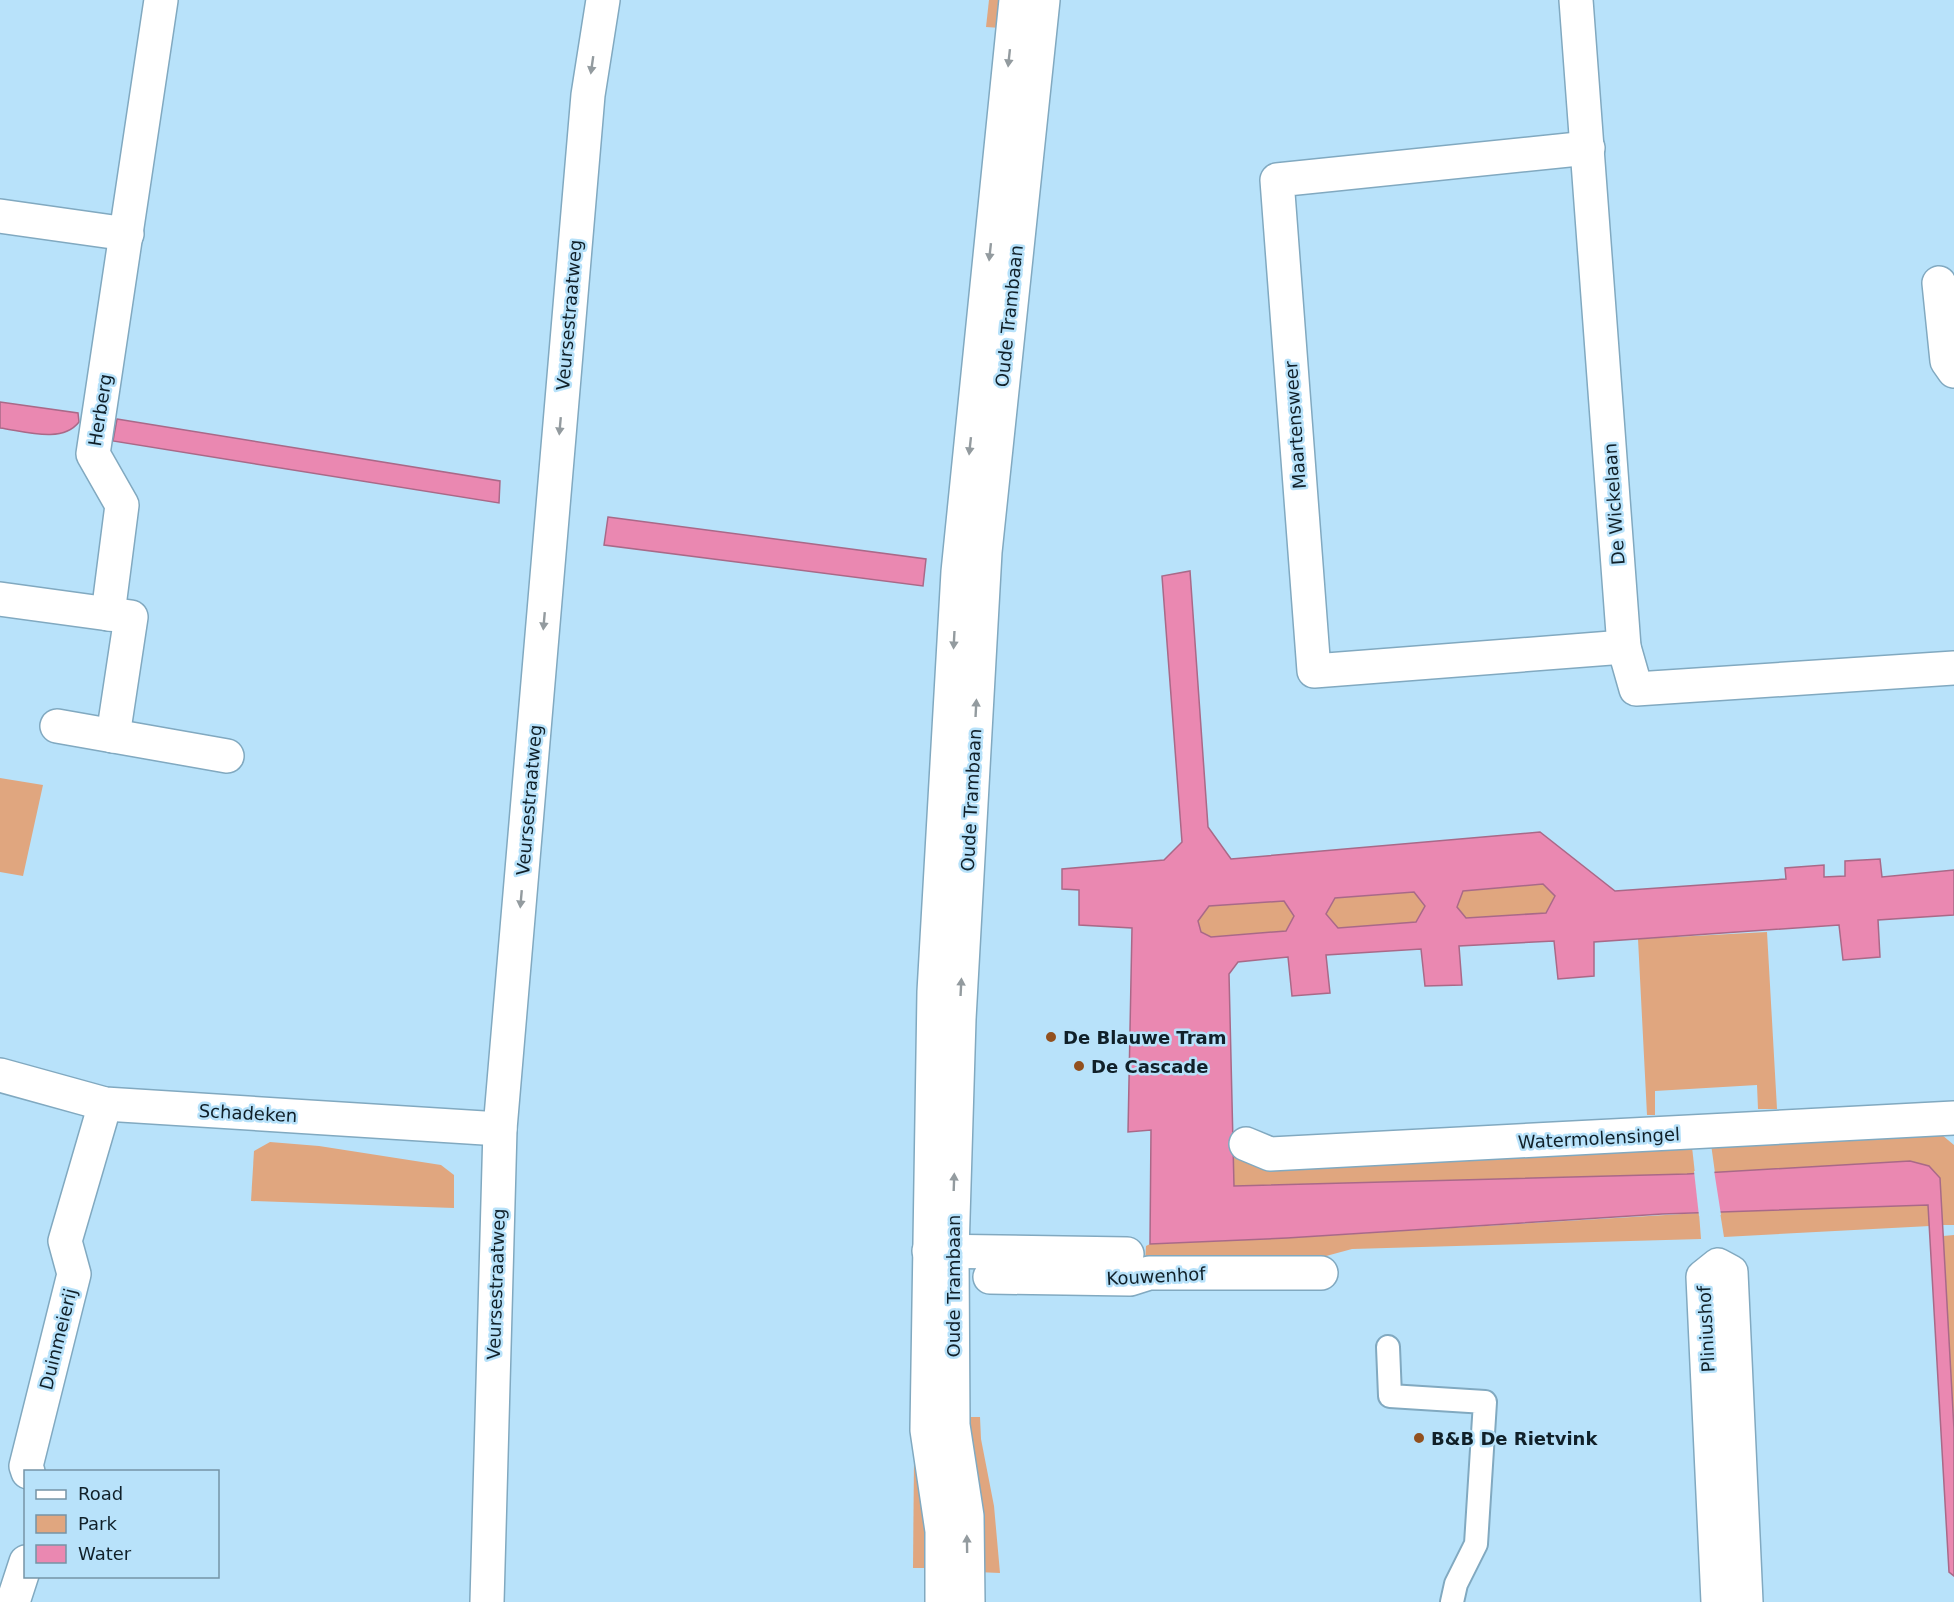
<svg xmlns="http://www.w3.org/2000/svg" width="1954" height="1602" font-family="'DejaVu Sans',sans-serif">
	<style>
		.green { fill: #e0a67f }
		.water { fill: #ea88b1; stroke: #a96988; stroke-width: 1.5; fill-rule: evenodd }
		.pier { fill: #b8e2fa }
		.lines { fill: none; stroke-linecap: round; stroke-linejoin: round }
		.service-casing { stroke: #81a9c0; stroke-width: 26 }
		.pedestrian-casing { stroke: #81a9c0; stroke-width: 36 }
		.minor-casing { stroke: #81a9c0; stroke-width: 36 }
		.tertiary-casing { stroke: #81a9c0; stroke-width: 36 }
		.service { stroke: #fff; stroke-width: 22 }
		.pedestrian { stroke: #fff; stroke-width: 33 }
		.minor { stroke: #fff; stroke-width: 33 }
		.tertiary { stroke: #fff; stroke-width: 33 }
		.oneway { fill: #939b9f }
		.poi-dot { fill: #92501e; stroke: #b8e2fa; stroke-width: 2 }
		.labels { text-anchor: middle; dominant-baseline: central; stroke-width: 5; stroke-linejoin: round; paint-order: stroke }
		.street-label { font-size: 18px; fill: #102029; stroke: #b8e2fa }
		.poi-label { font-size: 18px; font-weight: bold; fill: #102029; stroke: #b8e2fa; text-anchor: start }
	</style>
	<rect width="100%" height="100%" fill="#b8e2fa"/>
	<g class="green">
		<path d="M 989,0 L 1004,0 L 1001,28 L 986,27 Z"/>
		<path d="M 0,778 L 43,785 L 23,876 L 0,872 Z"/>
		<path d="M 1543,884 L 1555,896 L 1546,913 L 1465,918 L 1456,906 L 1463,891 Z"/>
		<path d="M 1414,892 L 1425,906 L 1416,922 L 1338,928 L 1326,914 L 1335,898 Z"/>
		<path d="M 1284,901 L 1295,917 L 1286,931 L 1211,937 L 1201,932 L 1198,921 L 1209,906 Z"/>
		<path d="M 1767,932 L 1777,1109 L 1758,1109 L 1757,1085 L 1655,1091 L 1655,1115 L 1647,1115 L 1638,939 Z"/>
		<path d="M 1942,1135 L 1954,1145 L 1954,1225 L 1942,1225 L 1940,1178 L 1929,1166 L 1910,1161 L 1715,1173 L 1711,1144 Z"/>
		<path d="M 270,1142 L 319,1146 L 441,1165 L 454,1175 L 454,1208 L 251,1201 L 254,1151 Z"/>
		<path d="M 1692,1147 L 1695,1174 L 1234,1186 L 1233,1153 Z"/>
		<path d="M 1929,1204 L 1930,1226 L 1724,1237 L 1720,1212 Z"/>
		<path d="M 1699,1213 L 1701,1239 L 1352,1249 L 1315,1259 L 1145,1262 L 1146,1246 L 1150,1244 L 1287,1238 Z"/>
		<path d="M 1954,1235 L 1954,1429 L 1943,1236 Z"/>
		<path d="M 963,1417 L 980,1417 L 981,1439 L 994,1506 L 1000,1573 L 977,1572 Z"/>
		<path d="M 914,1460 L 920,1460 L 932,1568 L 913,1568 Z"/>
	</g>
	<g class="water">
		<path d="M 0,402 L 78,413 L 79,422 C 62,444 24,431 0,428 Z"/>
		<path d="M 117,419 L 500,481 L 499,503 L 113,441 Z"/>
		<path d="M 608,517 L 926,559 L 923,586 L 604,545 Z"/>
		<path d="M 1190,571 L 1208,827 L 1231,859 L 1540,832 L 1615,891 L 1786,879 L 1785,868 L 1824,865 L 1824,877 L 1845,876 L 1845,861 L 1880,859 L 1882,877 L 1954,870 L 1954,915 L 1878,920 L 1880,957 L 1843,960 L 1839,925 L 1594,942 L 1594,976 L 1558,979 L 1554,941 L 1459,946 L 1462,985 L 1425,986 L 1421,949 L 1326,955 L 1330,993 L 1292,996 L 1288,957 L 1238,962 L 1229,974 L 1234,1186 L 1687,1174 L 1910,1161 L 1929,1166 L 1940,1178 L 1954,1429 L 1954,1576 L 1949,1572 L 1928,1205 L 1662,1214 L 1287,1238 L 1150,1244 L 1151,1130 L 1128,1132 L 1132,928 L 1079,925 L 1079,890 L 1062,889 L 1062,869 L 1164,860 L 1182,842 L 1162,576 ZM 1543,884 L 1555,896 L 1546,913 L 1466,918 L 1457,907 L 1463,891 ZM 1414,892 L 1425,906 L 1416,922 L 1338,928 L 1326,914 L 1335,898 ZM 1284,901 L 1294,916 L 1286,931 L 1211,937 L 1201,932 L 1198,921 L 1209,906 Z"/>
	</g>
	<path class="pier" d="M 1714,1170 L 1721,1215 L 1699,1216 L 1694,1171 Z"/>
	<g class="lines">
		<g class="service-casing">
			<path id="service" d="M 1388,1347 L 1390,1396 L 1485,1402 L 1476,1544 L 1456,1584 L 1452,1602"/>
		</g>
		<g class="pedestrian-casing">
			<path id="pedestrian" d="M 990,1277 L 1130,1279 L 1149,1273 L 1321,1273"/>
		</g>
		<g class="minor-casing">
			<g id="minor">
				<path d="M 1576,0 L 1624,647 L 1636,689 L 1954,668"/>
				<path d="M 1588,148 L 1277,180 L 1314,671 L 1624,647"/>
				<path d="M 0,216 L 127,234"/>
				<path d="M 1939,283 L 1947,361 L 1954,371"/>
				<path d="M 0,599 L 131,617 L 113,736"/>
				<path d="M 108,614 L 122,505 L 93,454 L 161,0"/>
				<path d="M 57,726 L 227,756"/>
				<path d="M 0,1075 L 105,1104 L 500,1129"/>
				<path d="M 1246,1144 L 1270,1154 L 1954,1118"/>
				<path d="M 929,1251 L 1127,1254"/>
				<path d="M 28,1472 L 26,1466 L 74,1274 L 65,1241 L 105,1104"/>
				<path d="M 13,1602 L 26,1562"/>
				<path d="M 487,1602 L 500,1129 L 588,95 L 603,0"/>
				<path d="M 1718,1602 L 1703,1277 L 1718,1265 L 1731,1272 L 1746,1602"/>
			</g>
		</g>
		<g class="tertiary-casing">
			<g id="tertiary">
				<path d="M 942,1602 L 942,1531 L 927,1430 L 934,992 L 958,572 L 1016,0"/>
				<path d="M 968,1602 L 967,1516 L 953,1425 L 952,1251 L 959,1019 L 985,552 L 1043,0"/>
			</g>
		</g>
		<use href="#service" class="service"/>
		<use href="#pedestrian" class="pedestrian"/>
		<use href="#minor" class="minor"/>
		<use href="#tertiary" class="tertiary"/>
	</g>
	<defs><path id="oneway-solid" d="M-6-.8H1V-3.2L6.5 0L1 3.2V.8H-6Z" transform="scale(1.5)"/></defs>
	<g class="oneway">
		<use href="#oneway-solid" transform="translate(1009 58) rotate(96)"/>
		<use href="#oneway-solid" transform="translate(592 65) rotate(98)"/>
		<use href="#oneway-solid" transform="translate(990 252) rotate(96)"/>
		<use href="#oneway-solid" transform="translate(560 426) rotate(95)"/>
		<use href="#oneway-solid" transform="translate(970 446) rotate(96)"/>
		<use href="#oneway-solid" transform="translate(544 621) rotate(95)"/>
		<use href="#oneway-solid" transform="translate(954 640) rotate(93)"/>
		<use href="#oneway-solid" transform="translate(976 708) rotate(-87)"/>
		<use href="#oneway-solid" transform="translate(521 899) rotate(95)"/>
		<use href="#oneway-solid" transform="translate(961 987) rotate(-87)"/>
		<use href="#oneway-solid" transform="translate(954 1182) rotate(-88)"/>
		<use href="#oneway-solid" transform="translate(967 1544) rotate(-91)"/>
	</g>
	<g class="poi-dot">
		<circle cx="1051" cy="1037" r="6"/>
		<circle cx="1079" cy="1066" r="6"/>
		<circle cx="1419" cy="1438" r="6"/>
	</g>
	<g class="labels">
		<g class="street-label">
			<text transform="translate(569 315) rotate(-85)">Veursestraatweg</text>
			<text transform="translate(1009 316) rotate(-84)">Oude Trambaan</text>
			<text transform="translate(100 410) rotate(-81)">Herberg</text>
			<text transform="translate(1295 425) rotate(-94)">Maartensweer</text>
			<text transform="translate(1614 504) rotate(-94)">De Wickelaan</text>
			<text transform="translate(529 800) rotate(-85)">Veursestraatweg</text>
			<text transform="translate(971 800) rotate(-87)">Oude Trambaan</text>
			<text transform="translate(248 1113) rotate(3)">Schadeken</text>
			<text transform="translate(1599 1138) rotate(-3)">Watermolensingel</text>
			<text transform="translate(1156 1276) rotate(-3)">Kouwenhof</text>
			<text transform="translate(496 1284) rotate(-88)">Veursestraatweg</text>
			<text transform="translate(953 1286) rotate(-90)">Oude Trambaan</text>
			<text transform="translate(1706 1329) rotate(-93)">Pliniushof</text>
			<text transform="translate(58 1339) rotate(-76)">Duinmeierij</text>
		</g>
		<g class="poi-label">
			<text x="1063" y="1037">De Blauwe Tram</text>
			<text x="1091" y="1066">De Cascade</text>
			<text x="1431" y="1438">B&amp;B De Rietvink</text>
		</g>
	</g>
	<rect x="24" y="1470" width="195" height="108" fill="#b8e2fa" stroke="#7594a6" stroke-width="1.5"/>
	<rect x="36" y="1490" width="30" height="9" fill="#ffffff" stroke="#7594a6" stroke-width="1.5"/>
	<text x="78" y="1500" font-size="18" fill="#102029">Road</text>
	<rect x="36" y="1515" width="30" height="18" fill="#e0a67f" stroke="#7594a6" stroke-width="1.5"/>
	<text x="78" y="1530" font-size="18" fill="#102029">Park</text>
	<rect x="36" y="1545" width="30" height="18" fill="#ea88b1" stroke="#7594a6" stroke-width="1.5"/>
	<text x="78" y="1560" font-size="18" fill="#102029">Water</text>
</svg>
